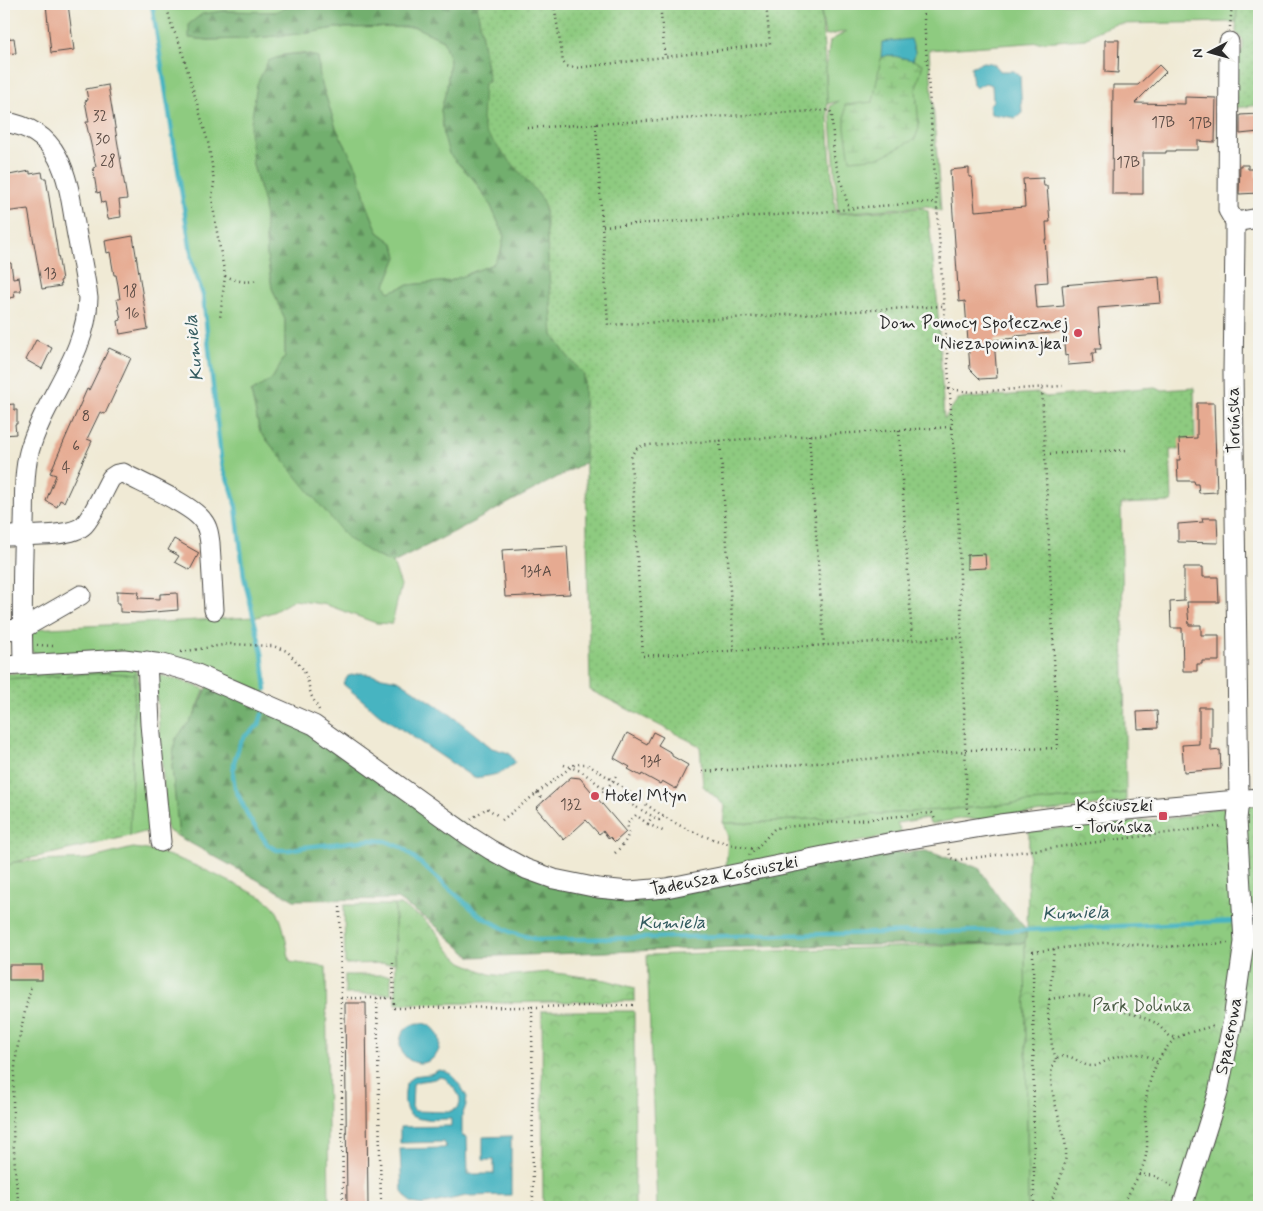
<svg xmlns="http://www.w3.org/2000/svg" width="1263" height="1211" font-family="Mynerve,sans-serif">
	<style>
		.grass { fill: #8ecb80; stroke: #5c7b56; fill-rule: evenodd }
		.forest { fill: url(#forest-firs); stroke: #4e6d4c }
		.wetland { fill: url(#wetland-marsh); stroke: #5c7b56 }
		.park { fill: url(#park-crowns); stroke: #5c7b56 }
		.garden { fill: url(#garden-dots); stroke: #5c7b56 }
		.water { fill: #46b4c1; stroke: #387076; fill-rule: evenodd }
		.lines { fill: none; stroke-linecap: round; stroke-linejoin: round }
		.stream { stroke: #46b4c1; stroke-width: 4.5 }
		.building { fill: #e6aa91 }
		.minor-casing { stroke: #494844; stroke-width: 21 }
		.path { stroke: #494844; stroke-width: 2.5; stroke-dasharray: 1 4; stroke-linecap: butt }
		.minor { stroke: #fff; stroke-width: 19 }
		.poi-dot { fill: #d1495b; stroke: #f6f6f2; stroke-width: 2 }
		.labels { text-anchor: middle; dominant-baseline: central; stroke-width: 5; stroke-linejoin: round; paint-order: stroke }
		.number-label { font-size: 15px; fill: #5a4b44 }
		.poi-label { font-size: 18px; fill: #2b2b2b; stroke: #f6f6f2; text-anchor: end }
		.street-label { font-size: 18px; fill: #2b2b2b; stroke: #f6f6f2 }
		.park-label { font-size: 18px; fill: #495b44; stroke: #f6f6f2 }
		.water-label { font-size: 19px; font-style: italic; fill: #345b60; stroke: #f6f6f2 }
	</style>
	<defs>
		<pattern id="forest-firs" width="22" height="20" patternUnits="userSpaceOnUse" patternTransform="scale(1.25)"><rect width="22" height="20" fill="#72af6e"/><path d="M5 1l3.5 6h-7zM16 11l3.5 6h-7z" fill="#5e8f5b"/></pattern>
		<pattern id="wetland-marsh" width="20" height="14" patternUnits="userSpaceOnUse" patternTransform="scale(1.25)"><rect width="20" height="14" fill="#8ecb80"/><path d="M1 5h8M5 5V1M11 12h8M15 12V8" fill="none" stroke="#7bae6f"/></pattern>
		<pattern id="park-crowns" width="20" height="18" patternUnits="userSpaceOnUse" patternTransform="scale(1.25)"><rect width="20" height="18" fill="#8ecb80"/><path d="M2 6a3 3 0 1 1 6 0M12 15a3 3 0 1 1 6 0" fill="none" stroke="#7bae6f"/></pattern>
		<pattern id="garden-dots" width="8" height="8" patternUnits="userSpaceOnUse" patternTransform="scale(1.25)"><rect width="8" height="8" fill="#8ecb80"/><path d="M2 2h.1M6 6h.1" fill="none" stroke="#7bae6f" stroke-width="1.8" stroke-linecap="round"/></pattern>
	</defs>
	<rect width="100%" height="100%" fill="#f6f6f2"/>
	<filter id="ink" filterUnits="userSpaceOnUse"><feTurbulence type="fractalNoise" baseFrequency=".02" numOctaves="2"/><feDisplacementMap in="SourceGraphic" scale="10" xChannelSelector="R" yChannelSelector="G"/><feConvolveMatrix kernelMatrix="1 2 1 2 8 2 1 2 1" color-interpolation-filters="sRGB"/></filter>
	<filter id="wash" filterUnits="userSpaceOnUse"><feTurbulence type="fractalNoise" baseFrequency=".0096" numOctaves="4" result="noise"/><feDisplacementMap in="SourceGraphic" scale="20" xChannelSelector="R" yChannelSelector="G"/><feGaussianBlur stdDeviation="1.12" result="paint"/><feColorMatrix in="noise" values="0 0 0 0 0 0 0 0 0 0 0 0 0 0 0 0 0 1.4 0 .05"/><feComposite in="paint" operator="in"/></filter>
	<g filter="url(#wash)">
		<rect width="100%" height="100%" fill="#f0ead5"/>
		<g class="grass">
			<path d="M 152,4 L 295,4 L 275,12 L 223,11 L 190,38 L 208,40 L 244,39 L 309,33 L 334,28 L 415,27 L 443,40 L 450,60 L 447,87 L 441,110 L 449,154 L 474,180 L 491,206 L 504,236 L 501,251 L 493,264 L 450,281 L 408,285 L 389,292 L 385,285 L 397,257 L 394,244 L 378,232 L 367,205 L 357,168 L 336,128 L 320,78 L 318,57 L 301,53 L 282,55 L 253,165 L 264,203 L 267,256 L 272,288 L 285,320 L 285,356 L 272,379 L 251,392 L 260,432 L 287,464 L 374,555 L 393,563 L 401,585 L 392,624 L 376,623 L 327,605 L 294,600 L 273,612 L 254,618 L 262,653 L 265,694 L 218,675 L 41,656 L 31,651 L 31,629 L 254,617 L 244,577 L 236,507 L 232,490 L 223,469 L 221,458 L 203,295 L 193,265 Z"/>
			<path d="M 820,4 L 1237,4 L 1236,22 L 1116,24 L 1098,31 L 1085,39 L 929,50 L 941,211 L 927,206 L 838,213 L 830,106 L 839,101 L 827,104 L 826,68 L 830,41 L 847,31 L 825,36 ZM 899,40 L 914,46 L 915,52 L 913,60 L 882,42 Z"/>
			<path d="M 102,667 L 136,668 L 135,674 L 138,672 L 152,830 L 130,836 L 135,675 L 108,673 L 4,679 L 4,674 Z"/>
			<path d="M 155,674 L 179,680 L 205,689 L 194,716 L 175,740 L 172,766 L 179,837 L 167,830 Z"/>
			<path d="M 1126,793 L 1126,802 L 977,820 L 964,818 L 931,824 L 927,818 L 897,823 L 902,833 L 726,869 L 728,837 L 723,823 L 748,823 L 967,808 Z"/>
			<path d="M 133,848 C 171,851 211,873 245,889 C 254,894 267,898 274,907 C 285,922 286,945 290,962 L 326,967 L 329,1207 L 4,1207 L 4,869 L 14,862 L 89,859 Z"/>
			<path d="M 344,905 L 395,905 L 395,963 L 345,964 Z"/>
			<path d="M 1025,943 L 1028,1207 L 652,1207 L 657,1207 L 647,955 Z"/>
			<rect x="345" y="975" width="46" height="19"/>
		</g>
		<g class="forest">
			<path d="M 295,4 L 337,4 L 361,7 L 377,4 L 477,4 L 489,82 L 484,83 L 515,165 L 541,197 L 545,208 L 553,335 L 566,354 L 584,375 L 586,462 L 454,532 L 393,563 L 374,555 L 348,539 L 260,432 L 251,392 L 272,379 L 285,356 L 285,320 L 272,288 L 267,256 L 264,203 L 253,165 L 250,130 L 257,84 L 268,61 C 287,53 298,52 318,57 L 320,78 L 336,128 L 357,168 L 367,205 L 378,232 L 394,244 L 397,257 L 385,285 L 389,292 L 408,285 L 450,281 L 493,264 L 501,251 L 504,236 L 491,206 L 474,180 L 449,154 L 444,137 L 441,110 L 447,87 L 450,60 L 443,40 L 415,27 L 334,28 L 309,33 L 244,39 L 208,40 L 189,38 L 189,24 L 202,14 L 223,11 L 275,12 Z"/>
			<path d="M 208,686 L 294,723 L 579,893 L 875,854 L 926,851 L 979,868 L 1000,899 L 1027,930 L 1025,943 L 742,947 L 471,957 L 430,921 L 397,899 L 294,900 L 179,837 L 172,766 L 175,740 L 194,716 Z"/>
		</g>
		<path class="wetland" d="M 889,55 L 907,58 L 923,64 L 916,89 L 919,128 L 915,139 L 881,157 L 850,160 L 845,128 L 845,105 L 873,102 L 881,57 Z"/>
		<g class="park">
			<path d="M 1259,805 L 1259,1207 L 1028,1207 L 1025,943 L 1027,930 L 1029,831 L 1164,819 L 1188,816 L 1210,809 Z"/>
			<path d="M 395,905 L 400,905 L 422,918 L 435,930 L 451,952 L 462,962 L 489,974 L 504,976 L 549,972 L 606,980 L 635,988 L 635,1001 L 396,1004 Z"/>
			<path d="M 542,1011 L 634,1011 L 635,1207 L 543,1207 Z"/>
		</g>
		<g class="garden">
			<path d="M 477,4 L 820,4 C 828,74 827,144 836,214 L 923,208 L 928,211 L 937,298 L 944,419 L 958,399 L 1038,393 L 1046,397 L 1155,387 L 1163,390 L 1194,388 L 1195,448 L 1170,450 L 1172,502 L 1121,504 L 1126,793 L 967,808 L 748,823 L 723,823 L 725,806 L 703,786 L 700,746 L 590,690 L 584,375 L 566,354 L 553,335 L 545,208 L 541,197 L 485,132 L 482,119 L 484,83 L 489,82 Z"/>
			<path d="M 1237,4 L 1259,4 L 1259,105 L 1234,108 L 1235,58 L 1243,49 L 1243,41 L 1236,32 Z"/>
			<path d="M 108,673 L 135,675 L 130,836 L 14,862 L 4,869 L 4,679 Z"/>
		</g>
		<g class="water">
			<path d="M 911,39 L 915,52 L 913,60 L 889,55 L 881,57 L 882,42 Z"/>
			<path d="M 983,62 C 992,63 995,63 1000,71 L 1014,71 L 1020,76 L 1022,113 L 1016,118 L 991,114 L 989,105 L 993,101 L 992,85 L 985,83 L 976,88 L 973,85 L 971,67 Z"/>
			<path d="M 361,673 L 398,680 L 450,714 L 492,748 L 509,753 L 515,762 C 506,775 488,776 474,778 L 380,715 L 343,684 L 348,676 Z"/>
			<circle cx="420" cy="1043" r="20"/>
			<path d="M 439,1070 L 444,1071 L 451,1074 L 462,1088 L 467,1097 L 466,1105 L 462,1116 L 462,1136 L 467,1137 L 468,1174 L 494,1174 L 494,1160 L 483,1160 L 483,1137 L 511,1136 L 511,1195 L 466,1196 L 423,1205 L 411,1203 L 402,1192 L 400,1149 L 444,1148 L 446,1146 L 444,1142 L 400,1143 L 400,1127 L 451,1126 L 451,1119 C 419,1119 399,1126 406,1084 L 413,1076 L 430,1074 ZM 439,1077 L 445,1078 C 452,1088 465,1095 458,1108 L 449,1112 L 415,1111 L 412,1107 L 413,1084 C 420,1079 430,1082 439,1077 Z"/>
		</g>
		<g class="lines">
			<g class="stream">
				<path d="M 152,4 L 193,265 L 203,295 L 221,458 L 223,469 L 232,490 L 236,507 L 244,577 L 262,653 L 266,689"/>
				<path d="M 262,714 L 259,725 L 245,736 L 240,743 L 234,762 L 233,775 L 235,788 L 249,818 L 268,845 L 277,850 L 289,850 L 304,847 L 370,840 L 386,841 L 403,848 L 479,915 L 510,932 L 539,940 L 1027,930 L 1237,921"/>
				<path d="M 1248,921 L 1259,920"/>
			</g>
		</g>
		<g id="blocks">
			<g class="building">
				<path d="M 46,4 L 68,4 L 74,50 L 51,53 Z"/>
				<path d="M 14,38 L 16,53 L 4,54 L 4,39 Z"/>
				<path d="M 1105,40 L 1119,40 L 1118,73 L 1105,72 Z"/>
				<path d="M 1159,65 L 1166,72 L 1135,103 L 1185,104 L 1185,97 L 1216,98 L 1215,142 L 1198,141 L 1198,150 L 1175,150 L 1175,151 L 1166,151 L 1166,153 L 1143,153 L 1143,194 L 1112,194 L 1113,85 L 1138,85 Z"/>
				<path d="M 108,85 L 127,199 L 119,200 L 121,217 L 108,219 L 105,202 L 102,203 L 100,192 L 97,193 L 93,168 L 96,167 L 86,122 L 89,122 L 85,101 L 88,100 L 86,89 Z"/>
				<path d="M 1258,114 L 1259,132 L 1240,134 L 1240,115 Z"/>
				<path d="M 1240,165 L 1248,165 L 1248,169 L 1256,169 L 1256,177 L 1259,176 L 1259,193 L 1239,194 Z"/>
				<path d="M 969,168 L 969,177 L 972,177 L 975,211 L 1025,207 L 1023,179 L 1043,178 L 1044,186 L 1047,186 L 1050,222 L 1046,222 L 1047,239 L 1045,239 L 1048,282 L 1035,283 L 1037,308 L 1064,306 L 1062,285 L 1159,277 L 1161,303 L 1098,308 L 1101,349 L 1095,349 L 1096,353 L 1092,353 L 1093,363 L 1068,365 L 1068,355 L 1065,356 L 1063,332 L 1015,336 L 1016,338 L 994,340 L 997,378 L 980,379 L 970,369 L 965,301 L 959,302 L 950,170 Z"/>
				<path d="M 30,171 L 30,174 L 42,172 L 43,178 L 46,178 L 62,280 L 60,281 L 61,286 L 42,289 L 28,209 L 4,212 L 4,176 Z"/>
				<path d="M 133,236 L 148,329 L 120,334 L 118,321 L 121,320 L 117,299 L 120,299 L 118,285 L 116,275 L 114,275 L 110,252 L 107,253 L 105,241 Z"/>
				<path d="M 4,263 L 11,263 L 13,278 L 19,277 L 21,291 L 14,291 L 15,297 L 4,299 Z"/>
				<path d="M 36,340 L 52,348 L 42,369 L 26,360 Z"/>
				<path d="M 109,348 L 131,358 L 105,414 L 100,412 L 87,439 L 92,441 L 64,502 L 60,500 L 57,507 L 46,501 L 56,475 L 50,473 L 87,389 L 89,390 Z"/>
				<path d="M 1197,403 L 1214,403 L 1217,492 L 1199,493 L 1198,484 L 1195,484 L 1194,481 L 1178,481 L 1177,460 L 1180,460 L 1179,439 L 1197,438 Z"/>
				<path d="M 14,404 L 14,410 L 17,410 L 17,424 L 15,424 L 16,434 L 4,435 L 4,405 Z"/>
				<path d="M 1202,518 L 1217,518 L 1218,543 L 1178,542 L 1178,524 L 1203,522 Z"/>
				<path d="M 174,539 L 199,553 L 190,570 L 175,562 L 179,556 L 168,550 Z"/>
				<path d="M 567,546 L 570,594 L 505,597 L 502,550 Z"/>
				<path d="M 985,554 L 986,568 L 967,569 L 967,555 Z"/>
				<path d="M 1184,567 L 1203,567 L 1203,577 L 1218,577 L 1219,602 L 1187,602 L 1189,625 L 1201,625 L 1201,635 L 1219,635 L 1219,661 L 1202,661 L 1202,664 L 1197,664 L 1197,671 L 1183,671 L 1182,628 L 1171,628 L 1170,602 L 1184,601 Z"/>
				<path d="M 117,591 L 139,592 L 138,598 L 160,599 L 160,594 L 177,593 L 178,610 L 142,613 L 120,612 L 120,603 L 117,603 Z"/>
				<path d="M 1199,707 L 1211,707 L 1211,751 L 1220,750 L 1221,769 L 1184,772 L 1182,745 L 1199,744 Z"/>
				<path d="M 1157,711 L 1158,728 L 1138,729 L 1137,712 Z"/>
				<path d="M 653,732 L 663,737 L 658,745 L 672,753 L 672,756 L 688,765 L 676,789 L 662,781 L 660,784 L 642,774 L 641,776 L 628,769 L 630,767 L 614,758 L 627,733 L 647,744 Z"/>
				<path d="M 571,777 L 580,778 L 626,832 L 615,842 L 610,837 L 609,839 L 603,831 L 599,834 L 586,820 L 564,840 L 536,808 Z"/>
				<rect x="9" y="965" width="33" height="15"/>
				<path d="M 345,1003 L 366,1003 L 368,1207 L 347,1207 Z"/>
			</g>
		</g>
	</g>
	<g filter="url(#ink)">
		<use href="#blocks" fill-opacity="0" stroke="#494844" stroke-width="1"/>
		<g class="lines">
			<g class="minor-casing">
				<g id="minor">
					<path d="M 4,122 C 64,130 68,182 76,230 C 80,252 85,275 88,298 C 87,356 44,398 29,452 C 23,475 25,500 24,524 C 22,571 22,618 23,664"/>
					<path d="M 1235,222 L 1259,218"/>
					<path d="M 4,536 C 23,535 71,538 84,525 C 93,516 104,490 111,478 L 117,474 L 123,473 C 141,483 193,505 203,521 C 208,527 209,535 210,543 L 214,610"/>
					<path d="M 4,630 L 22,629 L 81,595"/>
					<path d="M 147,661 L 150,724 L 161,842"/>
					<path d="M 4,666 L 124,659 L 163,664 L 195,673 L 314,725 L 469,836 L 491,850 L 526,869 L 554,879 L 598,888 L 629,891 L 666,888 L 893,842 L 1000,824 L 1071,815 L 1259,798"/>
					<path d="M 1182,1207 L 1218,1093 L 1233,1020 L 1244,942 L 1237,819 L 1239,800 L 1233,373 L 1235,239 L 1235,222 L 1228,210 L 1229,42"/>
				</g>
			</g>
			<g class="path">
				<path d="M 166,4 L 172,27 L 180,44 L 208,142 L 212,165 L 214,183 L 212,197 L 215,221 L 225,276 L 220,318"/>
				<path d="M 554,4 L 563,62 L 566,66 L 575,68 L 770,44 L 766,4"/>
				<path d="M 660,4 L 665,57"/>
				<path d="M 923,4 L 958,511 L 967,808 L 969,813"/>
				<path d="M 1218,4 L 1231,9"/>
				<path d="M 1230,27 L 1232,4"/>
				<path d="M 596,124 L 608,325 L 943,306"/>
				<path d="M 527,128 L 830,110 L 832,116 L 834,157 L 849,209"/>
				<path d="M 603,226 L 822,212 L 865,207 L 935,202"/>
				<path d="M 225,276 C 236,280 244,284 256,280"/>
				<path d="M 948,389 L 972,392 L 1063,386"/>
				<path d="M 951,427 L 648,445 C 638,446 634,449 631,458 L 643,656 L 962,637"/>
				<path d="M 899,430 L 912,639"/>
				<path d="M 809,435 L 824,645"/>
				<path d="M 720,440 L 734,650"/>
				<path d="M 1045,454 L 1128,450"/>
				<path d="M 37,645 L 54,646"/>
				<path d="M 181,652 L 229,644 L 273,646 L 287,651 L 303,669 L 307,678 L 311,695 L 319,710"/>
				<path d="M 966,750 L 1058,748 L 1042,388"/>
				<path d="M 564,765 L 581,771 L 606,790 L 659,820 L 664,816"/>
				<path d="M 702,772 L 967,751"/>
				<path d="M 537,793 L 544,801"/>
				<path d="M 598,794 L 606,790 L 616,776"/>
				<path d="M 471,819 L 487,808 L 497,815"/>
				<path d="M 502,820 L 571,767 L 576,764 L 586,764 C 616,780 641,803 670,820 C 696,835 726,845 756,849"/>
				<path d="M 648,824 L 665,832"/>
				<path d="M 948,849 L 951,858 L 957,860 L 1222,826"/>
				<path d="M 615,853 C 624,844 631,837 627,824 L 636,815 L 648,824 L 652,816"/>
				<path d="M 749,855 L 756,849 L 775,828 L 932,813 L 935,819"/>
				<path d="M 340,907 L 343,1207"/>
				<path d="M 393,963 L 394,1008 L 532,1007"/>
				<path d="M 341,998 L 394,998"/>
				<path d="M 377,998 L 381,1207"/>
				<path d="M 1049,999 L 1078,995 L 1090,997 L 1112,1008 L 1142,1017 L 1156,1023 L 1168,1035 L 1176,1038"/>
				<path d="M 1056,1059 L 1052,1046 L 1048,1013 L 1054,949 L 1110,942 L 1164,947 L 1228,943"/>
				<path d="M 1139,1174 L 1155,1176 L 1172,1186"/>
				<path d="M 19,1207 C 13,1159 10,1098 17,1050 C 21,1028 26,1007 31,986"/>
				<path d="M 533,1207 L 532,1007 L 635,1005"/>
				<path d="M 1034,1207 L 1033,952 L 1054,949"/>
				<path d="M 1049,1207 C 1055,1191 1064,1172 1066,1155 C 1068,1128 1038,1078 1058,1057 C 1075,1053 1078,1065 1091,1066 C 1097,1067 1101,1063 1106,1061 C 1122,1053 1143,1050 1157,1062"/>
				<path d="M 1123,1207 C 1129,1189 1143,1173 1146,1155 C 1149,1141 1145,1126 1145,1112 C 1146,1087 1155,1056 1175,1039 C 1183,1033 1205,1029 1215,1025"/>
			</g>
			<use href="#minor" class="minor"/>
		</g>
	</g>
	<g class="poi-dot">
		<circle cx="1078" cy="333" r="5"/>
		<circle cx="595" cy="796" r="5"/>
		<rect x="1158" y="811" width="10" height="10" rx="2.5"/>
	</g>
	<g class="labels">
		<g class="number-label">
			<text x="100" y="117">32</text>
			<text x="1163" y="123">17B</text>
			<text x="1200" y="124">17B</text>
			<text x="103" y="140">30</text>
			<text x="108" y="162">28</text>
			<text x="1128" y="163">17B</text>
			<text x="50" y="274">13</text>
			<text x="130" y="292">18</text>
			<text x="132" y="314">16</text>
			<text x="86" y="417">8</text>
			<text x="76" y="447">6</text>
			<text x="66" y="468">4</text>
			<text x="536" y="572">134A</text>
			<text x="651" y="762">134</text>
			<text x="571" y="805">132</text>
		</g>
		<g class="poi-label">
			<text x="1068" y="323">Dom Pomocy Społecznej<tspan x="1068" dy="21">"Niezapominajka"</tspan></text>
			<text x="605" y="796" text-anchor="start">Hotel Młyn</text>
			<text x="1153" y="806">Kościuszki<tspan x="1153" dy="21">- Toruńska</tspan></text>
		</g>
		<g class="street-label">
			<text transform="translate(1234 420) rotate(-91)">Toruńska</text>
			<text transform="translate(724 876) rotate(-11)">Tadeusza Kościuszki</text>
			<text transform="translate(1229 1036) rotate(-79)">Spacerowa</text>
		</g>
		<g class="park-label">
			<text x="1142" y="1006">Park Dolinka</text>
		</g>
		<g class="water-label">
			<text transform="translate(194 348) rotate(-96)">Kumiela</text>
			<text transform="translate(1076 913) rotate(-2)">Kumiela</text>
			<text transform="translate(672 923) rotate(-1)">Kumiela</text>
		</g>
	</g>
	<rect width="1263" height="1211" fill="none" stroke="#f6f6f2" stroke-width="20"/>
	<g transform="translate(1210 52) rotate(264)" stroke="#f6f6f2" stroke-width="4" paint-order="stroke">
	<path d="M0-4L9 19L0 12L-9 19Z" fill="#2b2b2b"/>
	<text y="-8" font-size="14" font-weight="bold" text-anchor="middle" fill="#2b2b2b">N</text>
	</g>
</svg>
